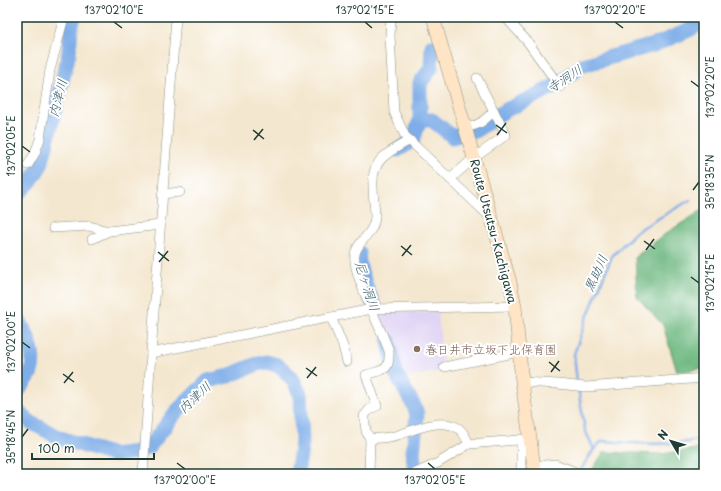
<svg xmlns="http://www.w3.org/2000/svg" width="721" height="491" font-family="'Playpen Sans','Klee One',sans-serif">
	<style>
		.built { fill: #e0d4f4 }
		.forest { fill: #6db880; stroke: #467a5a }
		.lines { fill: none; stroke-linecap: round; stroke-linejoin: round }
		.stream { stroke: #7eade8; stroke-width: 2.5 }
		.river { stroke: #7eade8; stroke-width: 15 }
		.minor-casing { stroke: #8a9282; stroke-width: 10 }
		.secondary-casing { stroke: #8a9282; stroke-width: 14 }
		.minor { stroke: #fff; stroke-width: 9 }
		.secondary { stroke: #ffe4c6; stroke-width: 13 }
		.ticks { fill: none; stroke: #1f3d34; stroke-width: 1.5 }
		.education-dot { fill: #8d6e63; stroke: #fff; stroke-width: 1.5 }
		.labels { text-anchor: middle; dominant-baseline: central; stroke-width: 4; stroke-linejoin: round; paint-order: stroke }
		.street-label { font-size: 12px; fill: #1f3d34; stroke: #fff }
		.education-label { font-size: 12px; fill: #785e54; stroke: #fff; text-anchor: start }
		.water-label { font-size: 13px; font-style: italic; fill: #3c5f6a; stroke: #fff }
		.neatline { fill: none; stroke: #1f3d34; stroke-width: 1.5 }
		.ticks-label { font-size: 10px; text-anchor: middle; fill: #1f3d34 }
	</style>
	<rect width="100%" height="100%" fill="#fff"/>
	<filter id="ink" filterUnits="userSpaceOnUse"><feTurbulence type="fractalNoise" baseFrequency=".025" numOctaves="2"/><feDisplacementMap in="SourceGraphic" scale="8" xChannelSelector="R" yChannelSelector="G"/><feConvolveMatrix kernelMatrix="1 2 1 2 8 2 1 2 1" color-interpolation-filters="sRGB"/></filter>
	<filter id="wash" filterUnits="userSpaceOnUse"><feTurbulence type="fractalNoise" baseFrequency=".012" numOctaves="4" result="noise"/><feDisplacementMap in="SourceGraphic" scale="16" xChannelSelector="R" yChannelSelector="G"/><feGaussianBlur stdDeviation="0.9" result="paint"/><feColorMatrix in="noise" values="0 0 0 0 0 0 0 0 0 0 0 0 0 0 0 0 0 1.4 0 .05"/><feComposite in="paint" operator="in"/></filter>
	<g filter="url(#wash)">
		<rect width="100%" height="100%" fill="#f4e7cf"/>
		<path class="built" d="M 438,311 L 443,370 L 400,379 L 397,371 L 390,338 L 378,312 Z"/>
		<g class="forest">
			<path d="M 704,209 L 704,368 L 677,372 L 663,325 L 637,297 L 635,257 L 668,232 Z"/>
			<path d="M 704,448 L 704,474 L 589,474 L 604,452 L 661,454 Z"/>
		</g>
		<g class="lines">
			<g class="stream">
				<path d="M 577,383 L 574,354 L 586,320 L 612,256 L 637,231 L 690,200"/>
				<path d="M 594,449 L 602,441 C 626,443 684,448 704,437"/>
				<path d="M 578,474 L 594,449 L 585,430 L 578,388"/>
			</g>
			<g class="river">
				<path d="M 420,120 L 432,120 L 453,137 L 459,135"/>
				<path d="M 475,131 L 504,111 L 551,88 L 583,65 L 657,44 L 689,30 L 704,21"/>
				<path d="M 398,150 L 413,140 L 420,120 L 420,83 L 431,68 L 432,46"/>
				<path d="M 17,195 L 30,182 L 41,165 L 69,53 L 71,28 L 74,17"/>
				<path d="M 359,253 C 356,265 370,296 375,308"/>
				<path d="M 17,318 C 27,331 37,355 31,372 C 29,379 21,386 17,393"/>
				<path d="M 389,341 L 396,374 L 414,406 L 417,414 L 413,453 L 415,474"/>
				<path d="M 17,411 L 32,423 L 60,438 L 113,455 L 136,452 L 150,446 L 176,412 L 208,381 L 228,376 L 257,364 L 266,362 L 277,365 L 285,371 L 293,380 L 300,394 L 302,442 L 297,474"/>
			</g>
		</g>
	</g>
	<g filter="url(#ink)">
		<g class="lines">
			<g class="minor-casing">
				<g id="minor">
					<path d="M 391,17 L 390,35 L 394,112 L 405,136 L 491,218"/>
					<path d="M 505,17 L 527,41 L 560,87"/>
					<path d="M 465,127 C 480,126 483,121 494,111"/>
					<path d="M 410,140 C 389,152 371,159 373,186 C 373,196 375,207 375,217 C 374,234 358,240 355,254 C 351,272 382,330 389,351 C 390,372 384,369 366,375 L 377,406 L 370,409 L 364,416 L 366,431 L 370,439 C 379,438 389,438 398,435 C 414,430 439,418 456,427 C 463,430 466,438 469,444"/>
					<path d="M 28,165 L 35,153 L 40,139 L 50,70 L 64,17"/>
					<path d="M 450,179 L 474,158 L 506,135 L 477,78"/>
					<path d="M 162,194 L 180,192"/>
					<path d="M 53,228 L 89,226 L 109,231"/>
					<path d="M 92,239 L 109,231 L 160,225"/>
					<path d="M 331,317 L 343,346 L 347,362"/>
					<path d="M 151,353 L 372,309 L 515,306"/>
					<path d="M 444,367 L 519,352"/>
					<path d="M 522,382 L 558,384 L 586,387 L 704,378"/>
					<path d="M 521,439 L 521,474"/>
					<path d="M 534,466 L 555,464 L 573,471"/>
					<path d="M 143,474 L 151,353 L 176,17"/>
					<path d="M 369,474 L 370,439"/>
					<path d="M 413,474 L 438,463 L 469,444 L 530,439"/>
				</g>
			</g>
			<g class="secondary-casing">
				<path id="secondary" d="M 433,17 L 510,282 L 515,306 L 522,382 L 535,474"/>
			</g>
			<use href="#minor" class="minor"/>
			<use href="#secondary" class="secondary"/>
		</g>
	</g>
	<path class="ticks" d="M 114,22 L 122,28M 365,22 L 372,28M 615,22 L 623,28M 691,81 L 699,87M 496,125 L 507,133M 253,130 L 264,139M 497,135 L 506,123M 254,140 L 263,129M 22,146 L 30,152M 693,190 L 699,182M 644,241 L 655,249M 401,246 L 412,255M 646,250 L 654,239M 158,252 L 169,261M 402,256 L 411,245M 159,262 L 168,251M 691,277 L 699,283M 22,342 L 30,348M 549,362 L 560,371M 306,368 L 317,376M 551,372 L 559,361M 63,374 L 74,382M 307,378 L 316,367M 64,383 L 73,372M 22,437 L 28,429M 177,463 L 185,469M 428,463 L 435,469"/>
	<circle class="education-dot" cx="417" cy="349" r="4"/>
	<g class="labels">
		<g class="street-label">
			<text transform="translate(494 231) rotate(75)">Route Utsutsu-Kachigawa</text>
		</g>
		<g class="education-label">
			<text x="425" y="349">春日井市立坂下北保育園</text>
		</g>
		<g class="water-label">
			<text transform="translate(564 78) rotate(-33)">寺洞川</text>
			<text transform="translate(57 98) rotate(-76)">内津川</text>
			<text transform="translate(595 273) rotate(-66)">黒助川</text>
			<text transform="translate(368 286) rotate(72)">尼ヶ洞川</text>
			<text transform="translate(194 397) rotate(-43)">内津川</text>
		</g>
	</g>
	<rect width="721" height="491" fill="none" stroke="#fff" stroke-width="44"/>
	<g transform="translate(671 441) rotate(308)" stroke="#ffffff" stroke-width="3" paint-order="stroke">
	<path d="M0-3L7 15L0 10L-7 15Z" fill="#1f3d34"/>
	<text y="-6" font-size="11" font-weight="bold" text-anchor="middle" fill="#1f3d34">N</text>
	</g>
	<path d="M32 453v6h122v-6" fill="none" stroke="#1f3d34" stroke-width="2"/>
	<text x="38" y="453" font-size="12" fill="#1f3d34" stroke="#ffffff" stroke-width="3" paint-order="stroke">100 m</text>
	<rect x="22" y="22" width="677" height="447" class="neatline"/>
	<g class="ticks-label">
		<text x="114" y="14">137°02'10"E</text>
		<text x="365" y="14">137°02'15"E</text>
		<text x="615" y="14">137°02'20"E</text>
		<text transform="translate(710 87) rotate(-90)" y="4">137°02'20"E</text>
		<text transform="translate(11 146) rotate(-90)" y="4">137°02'05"E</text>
		<text transform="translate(710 182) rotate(-90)" y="4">35°18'35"N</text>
		<text transform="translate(710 283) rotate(-90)" y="4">137°02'15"E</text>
		<text transform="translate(11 342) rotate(-90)" y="4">137°02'00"E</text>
		<text transform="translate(11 437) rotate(-90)" y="4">35°18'45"N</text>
		<text x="185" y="484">137°02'00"E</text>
		<text x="435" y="484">137°02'05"E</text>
	</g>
</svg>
